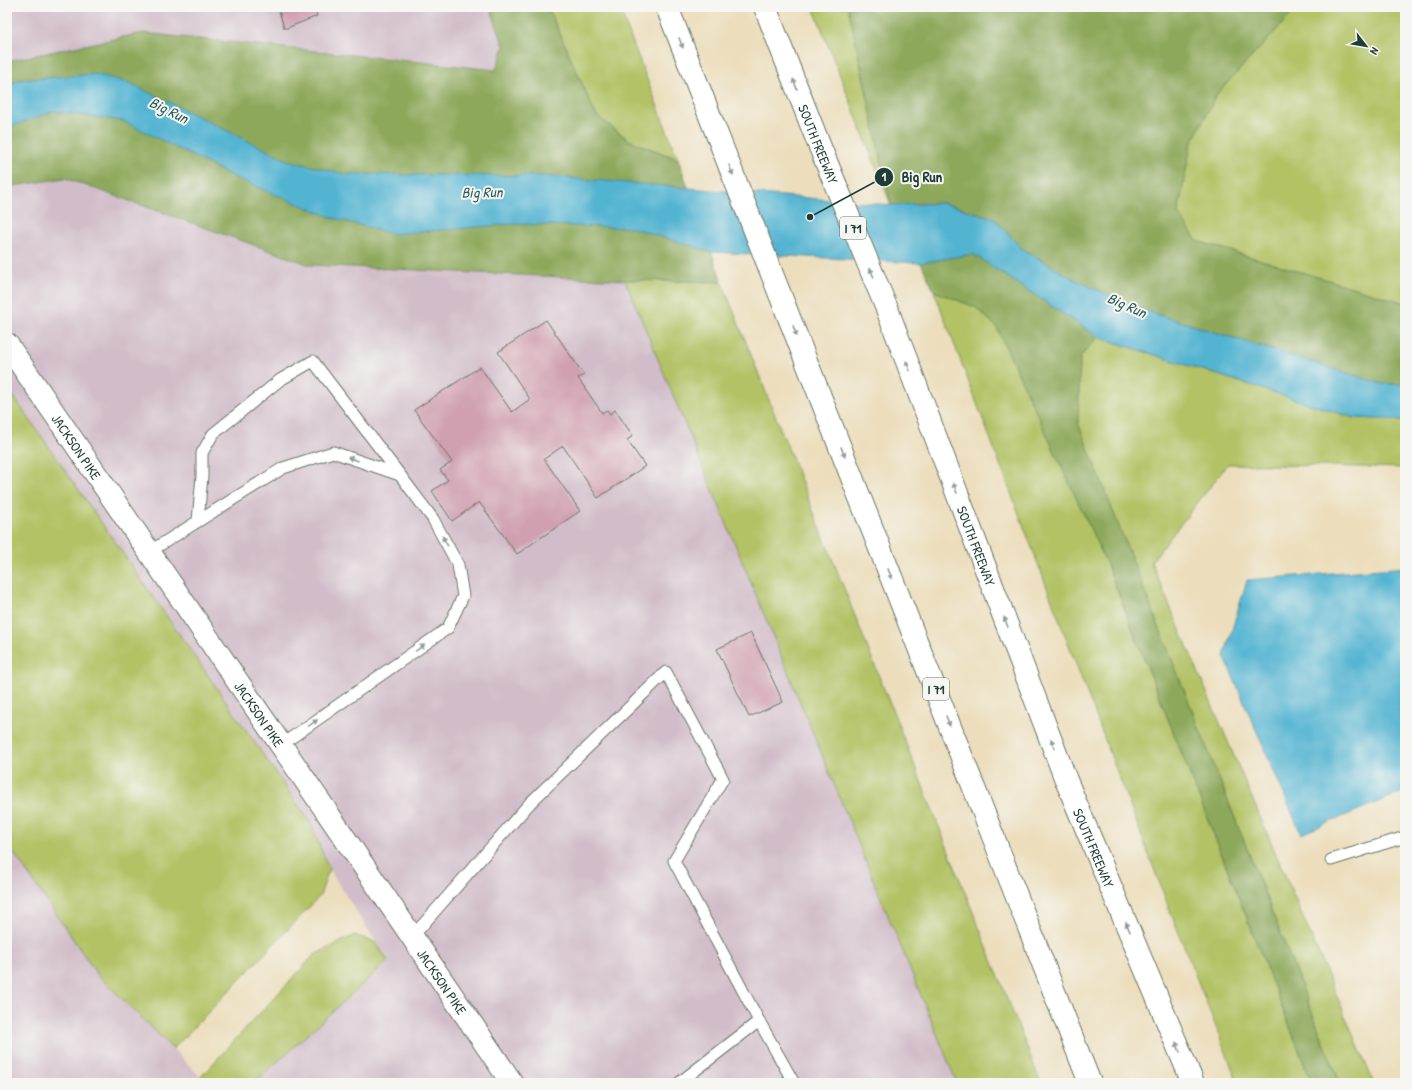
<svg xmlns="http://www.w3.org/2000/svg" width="1412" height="1090" font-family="'Patrick Hand',sans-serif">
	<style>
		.industrial { fill: #d1bdc9 }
		.green { fill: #b2c265; stroke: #68804c }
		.forest { fill: #8da85a; stroke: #567247 }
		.water { fill: #52b4d1; stroke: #387882 }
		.building { fill: #d0a0b1 }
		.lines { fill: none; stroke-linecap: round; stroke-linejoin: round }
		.service-casing { stroke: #677564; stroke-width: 13 }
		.secondary-casing { stroke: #677564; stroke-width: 24 }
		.motorway-casing { stroke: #677564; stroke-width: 24 }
		.service { stroke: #fff; stroke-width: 11 }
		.secondary { stroke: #fff; stroke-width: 22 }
		.motorway { stroke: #fff; stroke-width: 22 }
		.oneway { fill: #8f9e9a }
		.labels { text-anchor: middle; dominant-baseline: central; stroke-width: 4; stroke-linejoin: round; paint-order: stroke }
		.shield { fill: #f6f6f2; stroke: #60746d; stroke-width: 1 }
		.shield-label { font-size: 13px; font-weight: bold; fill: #1f3d34 }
		.street-label { font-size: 14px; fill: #1f3d34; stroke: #f6f6f2 }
		.water-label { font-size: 15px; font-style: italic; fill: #2c5b5b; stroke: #f6f6f2 }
		.leader { fill: none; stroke: #1f3d34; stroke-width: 1.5 }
		.callout-dot { fill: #1f3d34; stroke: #f6f6f2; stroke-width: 1.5 }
		.mark-label { font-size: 12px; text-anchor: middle; font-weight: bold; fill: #fff }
		.callout-label { font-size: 15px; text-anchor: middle; font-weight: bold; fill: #1f3d34; stroke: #f6f6f2; stroke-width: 4; stroke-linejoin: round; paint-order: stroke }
	</style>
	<rect width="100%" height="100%" fill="#f6f6f2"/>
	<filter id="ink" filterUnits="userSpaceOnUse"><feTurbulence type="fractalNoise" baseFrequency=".025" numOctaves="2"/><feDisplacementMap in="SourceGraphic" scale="8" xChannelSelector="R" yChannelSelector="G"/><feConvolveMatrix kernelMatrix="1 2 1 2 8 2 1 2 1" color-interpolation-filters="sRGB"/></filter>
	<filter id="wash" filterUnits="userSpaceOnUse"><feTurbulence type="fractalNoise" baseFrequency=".012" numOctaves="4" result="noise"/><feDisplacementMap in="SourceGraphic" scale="16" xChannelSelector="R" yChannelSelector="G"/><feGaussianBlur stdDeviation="0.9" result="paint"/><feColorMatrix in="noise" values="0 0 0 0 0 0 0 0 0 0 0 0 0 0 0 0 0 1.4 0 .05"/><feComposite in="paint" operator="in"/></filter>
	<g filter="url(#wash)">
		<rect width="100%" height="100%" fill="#ecdebc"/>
		<g class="industrial">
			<path d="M 7,7 L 490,7 L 504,46 L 496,70 L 143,33 L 7,61 Z"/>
			<path d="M 65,178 L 310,265 L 625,280 L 745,568 L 957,1083 L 254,1083 L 388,961 L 329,869 L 310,822 L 7,387 L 7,187 Z"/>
			<path d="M 7,843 L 97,974 L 201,1077 L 195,1083 L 7,1083 Z"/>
		</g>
		<g class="green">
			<path d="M 548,7 L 619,7 L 678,159 L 629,140 L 596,115 Z"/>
			<path d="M 813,7 L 848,7 L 891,205 Z"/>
			<path d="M 1298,7 L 1405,7 L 1405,303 L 1197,241 L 1178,213 L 1191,144 L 1217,94 Z"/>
			<path d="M 625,280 L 722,282 L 1041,1083 L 957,1083 L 745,568 Z"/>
			<path d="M 934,291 L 975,307 L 996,326 L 1106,562 L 1312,1083 L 1238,1083 L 1169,908 Z"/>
			<path d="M 1098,337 L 1354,418 L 1405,420 L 1405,468 L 1228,464 L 1151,562 L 1374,1083 L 1340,1083 L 1078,423 L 1080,357 Z"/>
			<path d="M 7,387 L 310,822 L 329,869 L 320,896 L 173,1049 L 97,974 L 7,843 Z"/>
			<path d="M 355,935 L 376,943 L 388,961 L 254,1083 L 195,1083 L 314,955 Z"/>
		</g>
		<g class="forest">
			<path d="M 490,7 L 548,7 L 596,115 L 629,141 L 678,159 L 722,282 L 625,280 L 310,265 L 65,178 L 7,187 L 7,61 L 143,33 L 496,70 L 504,46 Z"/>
			<path d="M 848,7 L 1298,7 L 1217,94 L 1191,144 L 1178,213 L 1197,241 L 1405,303 L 1405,384 L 1382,384 L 1137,308 L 1074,279 L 1021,248 L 993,218 L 943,203 L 891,205 Z"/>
			<path d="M 973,254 L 1098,337 L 1080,357 L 1078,423 L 1340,1083 L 1312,1083 L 1106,562 L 996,326 L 975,307 L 934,291 L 921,263 Z"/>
		</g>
		<g class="water">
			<path d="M 95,74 L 130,83 L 287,160 L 344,174 L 546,176 L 891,205 L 943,203 L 994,218 L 1021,248 L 1074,279 L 1137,308 L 1382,384 L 1405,384 L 1405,420 L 1354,418 L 1098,337 L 973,254 L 921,263 L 711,252 L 633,228 L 515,224 L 393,234 L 333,218 L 240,180 L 123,121 L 54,111 L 7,128 L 7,85 L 19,80 Z"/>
			<path d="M 1405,567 L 1405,791 L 1301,834 L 1224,656 L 1247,580 Z"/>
		</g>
		<g id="blocks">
			<g class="building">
				<path d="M 278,7 L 315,7 L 317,16 L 287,28 L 284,28 Z"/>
				<path d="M 546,320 L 584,375 L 578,378 L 602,413 L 607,410 L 610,414 L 615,410 L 633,436 L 627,440 L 645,466 L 598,498 L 563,446 L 544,459 L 580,511 L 517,554 L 479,502 L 452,521 L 432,491 L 448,480 L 440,470 L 452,462 L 414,410 L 480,367 L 512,412 L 530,399 L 498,352 Z"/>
				<path d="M 751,633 L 783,702 L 749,717 L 717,649 Z"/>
			</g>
		</g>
	</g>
	<g filter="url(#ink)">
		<use href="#blocks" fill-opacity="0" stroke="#677564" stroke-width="1"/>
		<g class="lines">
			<g class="service-casing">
				<g id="service">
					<path d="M 198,521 L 202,476 L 202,453 L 213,434 L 280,380 L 313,361 L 400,475"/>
					<path d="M 149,552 L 283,468 L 333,452 L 400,475 L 433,519 L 458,565 L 463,596 L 448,628 L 281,745"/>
					<path d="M 1331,860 L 1405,837"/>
					<path d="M 412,937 L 530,803 L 666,672 L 723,779 L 674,861 L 759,1021"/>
					<path d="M 679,1083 L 759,1021 L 794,1083"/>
				</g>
			</g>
			<g class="secondary-casing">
				<g id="secondary">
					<path id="s1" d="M 7,344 L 512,1083"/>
				</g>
			</g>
			<g class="motorway-casing">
				<g id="motorway">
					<path d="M 667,7 L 1090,1083"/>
					<path id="s2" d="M 765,7 L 820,147 L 887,309 L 1066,780 L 1193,1083"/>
				</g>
			</g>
			<use href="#service" class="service"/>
			<use href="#secondary" class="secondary"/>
			<use href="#motorway" class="motorway"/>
		</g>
		<defs><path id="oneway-solid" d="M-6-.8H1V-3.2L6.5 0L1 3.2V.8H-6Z"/></defs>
		<g class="oneway">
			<use href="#oneway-solid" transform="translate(681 43) rotate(69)"/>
			<use href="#oneway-solid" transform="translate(795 84) rotate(-111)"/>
			<use href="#oneway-solid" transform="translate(731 170) rotate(68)"/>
			<use href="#oneway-solid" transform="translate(872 273) rotate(-112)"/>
			<use href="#oneway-solid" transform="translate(795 331) rotate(69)"/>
			<use href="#oneway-solid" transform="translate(908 366) rotate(-111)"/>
			<use href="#oneway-solid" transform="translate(843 452) rotate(69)"/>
			<use href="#oneway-solid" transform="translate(353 459) rotate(-161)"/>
			<use href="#oneway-solid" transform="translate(955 488) rotate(-111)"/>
			<use href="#oneway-solid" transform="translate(445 541) rotate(-119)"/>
			<use href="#oneway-solid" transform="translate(890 574) rotate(69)"/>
			<use href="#oneway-solid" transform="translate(1006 622) rotate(-111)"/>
			<use href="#oneway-solid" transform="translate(420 648) rotate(-35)"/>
			<use href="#oneway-solid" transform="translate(948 721) rotate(69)"/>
			<use href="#oneway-solid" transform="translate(313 723) rotate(-35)"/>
			<use href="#oneway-solid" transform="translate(1053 744) rotate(-111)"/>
			<use href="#oneway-solid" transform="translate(1128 927) rotate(-113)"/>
			<use href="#oneway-solid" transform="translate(1178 1047) rotate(-113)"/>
		</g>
	</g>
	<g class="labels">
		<g class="shield">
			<rect x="840" y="217" width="26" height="22" rx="3"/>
			<rect x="923" y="678" width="26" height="22" rx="3"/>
		</g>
		<g class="shield-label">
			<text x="853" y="228">I 71</text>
			<text x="936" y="689">I 71</text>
		</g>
		<g class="street-label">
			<text stroke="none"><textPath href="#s2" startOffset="147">SOUTH FREEWAY</textPath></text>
			<text stroke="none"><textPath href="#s1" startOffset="124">JACKSON PIKE</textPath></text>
			<text stroke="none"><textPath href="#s2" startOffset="579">SOUTH FREEWAY</textPath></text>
			<text stroke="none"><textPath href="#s1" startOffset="448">JACKSON PIKE</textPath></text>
			<text stroke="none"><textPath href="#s2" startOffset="903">SOUTH FREEWAY</textPath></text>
			<text stroke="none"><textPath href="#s1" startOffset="772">JACKSON PIKE</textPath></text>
		</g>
		<g class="water-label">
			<text transform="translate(169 110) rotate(26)">Big Run</text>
			<text transform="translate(482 192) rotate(-1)">Big Run</text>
			<text transform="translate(1127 305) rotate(24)">Big Run</text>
		</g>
	</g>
	<path class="leader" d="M810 217L884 177"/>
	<g class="callout-dot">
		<circle cx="810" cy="217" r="4"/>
		<circle cx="884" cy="177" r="10"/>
	</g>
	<g class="mark-label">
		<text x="884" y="181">1</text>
	</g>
	<g class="callout-label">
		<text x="922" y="182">Big Run</text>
	</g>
	<rect width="1412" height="1090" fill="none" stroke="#f6f6f2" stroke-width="24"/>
	<g transform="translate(1366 46) rotate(121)" stroke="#f6f6f2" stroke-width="3" paint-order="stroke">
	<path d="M0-3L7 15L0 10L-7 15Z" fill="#1f3d34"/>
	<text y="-6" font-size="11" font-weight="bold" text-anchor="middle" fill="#1f3d34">N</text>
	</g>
</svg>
